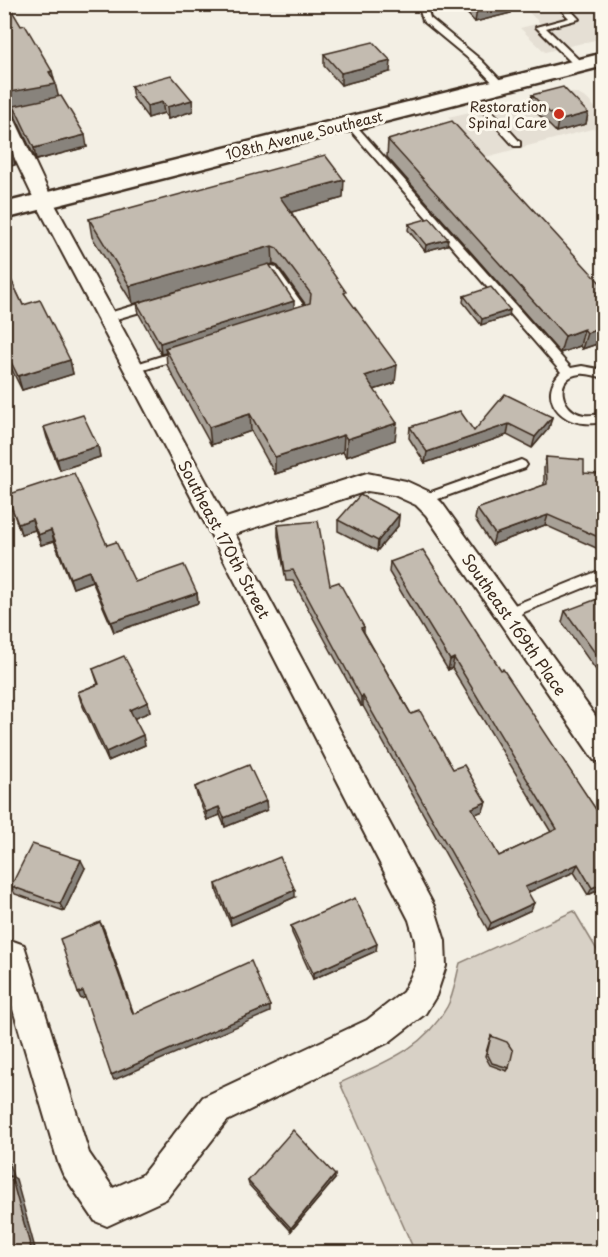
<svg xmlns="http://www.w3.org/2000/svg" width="608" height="1257" font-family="'Playpen Sans',sans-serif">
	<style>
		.built { fill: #e5dfd4 }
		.green { fill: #d8d1c6; stroke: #8a7e72; stroke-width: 1.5 }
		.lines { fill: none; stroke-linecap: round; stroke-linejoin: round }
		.lane-casing { stroke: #3b2a1e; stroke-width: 4 }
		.street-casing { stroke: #3b2a1e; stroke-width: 4 }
		.secondary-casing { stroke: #3b2a1e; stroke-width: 5 }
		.lane { fill: #fbf7ec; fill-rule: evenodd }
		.street { fill: #fbf7ec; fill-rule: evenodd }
		.secondary { fill: #fbf7ec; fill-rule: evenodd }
		.wall { fill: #a8a197; stroke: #3b2a1e; stroke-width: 1.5; fill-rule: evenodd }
		.shaded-wall { fill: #88837b; stroke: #3b2a1e; stroke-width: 1.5 }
		.building { fill: #c3bbb0; stroke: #3b2a1e; stroke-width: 1.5 }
		.poi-dot { fill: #c8321e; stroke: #fbf7ec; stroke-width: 2 }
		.labels { text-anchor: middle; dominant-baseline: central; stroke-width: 6; stroke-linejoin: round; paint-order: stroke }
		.far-poi-label { font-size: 14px; fill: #3b2a1e; stroke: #fbf7ec; text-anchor: end }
		.far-street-label { font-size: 14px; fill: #3b2a1e; stroke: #fbf7ec }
		.street-label { font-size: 16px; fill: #3b2a1e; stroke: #fbf7ec }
	</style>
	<rect width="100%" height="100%" fill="#f3efe4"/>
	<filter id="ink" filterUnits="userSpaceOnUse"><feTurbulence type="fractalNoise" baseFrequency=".0167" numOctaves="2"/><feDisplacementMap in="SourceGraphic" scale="12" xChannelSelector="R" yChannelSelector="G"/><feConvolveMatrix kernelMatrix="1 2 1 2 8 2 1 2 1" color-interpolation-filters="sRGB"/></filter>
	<g filter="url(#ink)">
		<g class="built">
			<path d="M 521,5 L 603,5 L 603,38 L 545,52 L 520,28 L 540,23 Z"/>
			<path d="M 559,92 L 576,93 L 587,99 L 603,116 L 603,126 L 486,157 L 448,117 Z"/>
		</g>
		<path class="green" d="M 574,911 L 603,960 L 603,1252 L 415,1252 L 340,1083 C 382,1063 422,1051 447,1007 C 454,995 456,977 460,963 Z"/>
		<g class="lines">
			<g class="lane-casing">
				<g id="lane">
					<path d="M 418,4 L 426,4 L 430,18 L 481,60 L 503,83 L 503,87 L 497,87 L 475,64 L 423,21 Z"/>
					<path d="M 556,4 L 565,4 L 579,19 L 546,28 L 582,63 L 582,67 L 576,67 L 536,27 L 569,18 Z"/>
					<path d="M 468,91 L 474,91 L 520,142 L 520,146 L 514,146 L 468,95 Z"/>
					<path d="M 346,121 L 352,121 L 571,368 L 582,366 L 604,370 L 604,378 C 596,376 587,373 580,374 C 552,377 561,412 584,415 C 590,416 597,414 604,414 L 604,422 C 597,423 590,424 584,423 C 556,421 539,393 561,372 L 346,125 Z"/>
					<path d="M 272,266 L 276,267 L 309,313 L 309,319 L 296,321 L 295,318 L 298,315 L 270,273 L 255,277 L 250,274 L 251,272 Z"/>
					<path d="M 153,300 L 157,301 L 157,307 L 106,322 L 101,318 L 102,315 Z"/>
					<path d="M 184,349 L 190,353 L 188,356 L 134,373 L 128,369 L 130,366 Z"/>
					<path d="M 521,460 L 525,462 L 527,465 L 525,468 L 424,504 L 418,499 L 420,496 Z"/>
					<path d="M 596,572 L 601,573 L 603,577 L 601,581 L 507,619 L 502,618 L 500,614 L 502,610 Z"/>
				</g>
			</g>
			<g class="street-casing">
				<path id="street" d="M 4,111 L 10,112 L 13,116 L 53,201 L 226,518 L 367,473 L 406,481 L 432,493 L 442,503 L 604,728 L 604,763 L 594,760 L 426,515 L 416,505 L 394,495 L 367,491 L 235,534 L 434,906 L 445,941 L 446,966 L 436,996 L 425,1014 L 389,1042 L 227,1121 L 166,1199 L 107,1226 L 95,1221 L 63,1174 L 58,1162 L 4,979 L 4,944 L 13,941 L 24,945 L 89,1153 L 113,1188 L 142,1175 L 203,1097 L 367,1020 L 403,992 L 416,966 L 415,941 L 409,920 L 208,529 L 35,201 L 4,136 Z"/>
			</g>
			<g class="secondary-casing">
				<path id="secondary" d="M 604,53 L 604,66 L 4,219 L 4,203 Z"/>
			</g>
			<use href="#lane" class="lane"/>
			<use href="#street" class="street"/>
			<use href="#secondary" class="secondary"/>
		</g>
		<g class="wall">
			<path d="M 4,4 L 54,81 L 58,97 L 87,147 L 36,160 L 16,118 L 14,107 L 4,109 Z"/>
			<path d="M 458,4 L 512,4 L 511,13 L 475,22 Z"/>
			<path d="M 324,54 L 390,72 L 341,85 L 324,66 Z"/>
			<path d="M 131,86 L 192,100 L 193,111 L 168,119 L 164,113 L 148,118 L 133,98 Z"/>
			<path d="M 532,95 L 588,113 L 586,124 L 556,132 L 530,106 Z"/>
			<path d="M 388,140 L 603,286 L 603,342 L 582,349 L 580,346 L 560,353 L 387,157 Z"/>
			<path d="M 343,198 L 291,212 L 346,296 L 395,383 L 374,390 L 395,440 L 346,457 L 343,452 L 275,474 L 251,431 L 211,445 L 167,365 L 166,353 L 161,354 L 139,314 L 137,303 L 186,288 L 133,304 L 92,237 L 89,219 ZM 273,264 L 278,266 L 306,305 L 294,308 L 269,265 Z"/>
			<path d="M 409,224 L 447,245 L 425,251 L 408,230 Z"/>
			<path d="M 4,265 L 23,305 L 70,360 L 73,374 L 22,390 L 4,354 Z"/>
			<path d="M 464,296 L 509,316 L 481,325 L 463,302 Z"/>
			<path d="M 552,417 L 549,428 L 532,448 L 507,435 L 425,463 L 409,438 L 410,427 L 474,431 Z"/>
			<path d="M 44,427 L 98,446 L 100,457 L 60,470 L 47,438 Z"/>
			<path d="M 546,457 L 584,473 L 600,504 L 603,506 L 603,551 L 545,525 L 492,545 L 475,519 L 477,509 L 544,485 L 544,468 Z"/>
			<path d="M 7,495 L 107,545 L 135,582 L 197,593 L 198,603 L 114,632 L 92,581 L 73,588 L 54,541 L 41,545 L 35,530 L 21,534 Z"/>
			<path d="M 399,515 L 398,526 L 377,551 L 338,531 L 338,520 Z"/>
			<path d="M 278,525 L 364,627 L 364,632 L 411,714 L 453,769 L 483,811 L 475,814 L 499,856 L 551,832 L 452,668 L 448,670 L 389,572 L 390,562 L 501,670 L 603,820 L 603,888 L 588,895 L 574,872 L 528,892 L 531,910 L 488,930 L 363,706 L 361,706 L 293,581 L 286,581 L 278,536 Z"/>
			<path d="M 603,603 L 603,680 L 562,622 L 565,611 Z"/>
			<path d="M 93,669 L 148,702 L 150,712 L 134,718 L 145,745 L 108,761 L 81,702 L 78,692 L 98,684 Z"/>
			<path d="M 195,787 L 267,810 L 225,827 L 220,815 L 207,820 L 197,795 Z"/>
			<path d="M 85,868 L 64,911 L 15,894 L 11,886 Z"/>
			<path d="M 216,884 L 295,897 L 231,925 L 217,892 Z"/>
			<path d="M 291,926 L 376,951 L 313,979 L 292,933 Z"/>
			<path d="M 491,1036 L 509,1068 L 507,1071 L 490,1065 L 485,1056 Z"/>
			<path d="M 335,1179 L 291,1231 L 249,1185 L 248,1181 Z"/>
		</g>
		<g class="shaded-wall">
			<path d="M 501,4 L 512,4 L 511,13 L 475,22 L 477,10 Z"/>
			<path d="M 391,61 L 390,72 L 341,85 L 341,73 Z"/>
			<path d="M 52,71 L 59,99 L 4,109 L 4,93 Z"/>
			<path d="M 192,100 L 193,111 L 168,119 L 167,107 Z"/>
			<path d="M 162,102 L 164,113 L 148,118 L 147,106 Z"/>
			<path d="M 588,113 L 586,124 L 556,132 L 558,121 Z"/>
			<path d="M 85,135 L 87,147 L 36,160 L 34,148 Z"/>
			<path d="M 12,150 L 15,165 L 4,168 L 4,152 Z"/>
			<path d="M 344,180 L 343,198 L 281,215 L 280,197 Z"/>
			<path d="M 448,239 L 447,245 L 425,251 L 426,245 Z"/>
			<path d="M 272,246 L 273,264 L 133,304 L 130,286 Z"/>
			<path d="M 294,301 L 294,313 L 165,348 L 166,353 L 161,354 L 160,343 Z"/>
			<path d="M 510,310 L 509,316 L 481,325 L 482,319 Z"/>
			<path d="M 603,327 L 603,342 L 582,349 L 587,333 Z"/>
			<path d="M 584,329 L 580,346 L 560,353 L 565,336 Z"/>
			<path d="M 70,360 L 73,374 L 22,390 L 18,376 Z"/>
			<path d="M 397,365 L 395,383 L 364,393 L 365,376 Z"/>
			<path d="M 250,414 L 251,431 L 211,445 L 209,427 Z"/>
			<path d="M 552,417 L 549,428 L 532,448 L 535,437 Z"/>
			<path d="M 397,423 L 395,440 L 346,457 L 347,439 Z"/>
			<path d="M 509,424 L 507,435 L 425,463 L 427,452 Z"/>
			<path d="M 344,435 L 343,452 L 275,474 L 275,457 Z"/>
			<path d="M 98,446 L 100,457 L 60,470 L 57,459 Z"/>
			<path d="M 399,515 L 398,526 L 377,551 L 378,541 Z"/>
			<path d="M 548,515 L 545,525 L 492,545 L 495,534 Z"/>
			<path d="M 32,519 L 35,530 L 21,534 L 18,524 Z"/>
			<path d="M 51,530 L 54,541 L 41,545 L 38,535 Z"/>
			<path d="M 89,571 L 92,581 L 73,588 L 70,578 Z"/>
			<path d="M 197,593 L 198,603 L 114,632 L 111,622 Z"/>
			<path d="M 454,658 L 452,668 L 448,670 L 450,660 Z"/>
			<path d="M 363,696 L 363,706 L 361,706 L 361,697 Z"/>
			<path d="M 148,702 L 150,712 L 133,719 L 130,710 Z"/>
			<path d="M 143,735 L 145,745 L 108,761 L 106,752 Z"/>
			<path d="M 266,801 L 267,810 L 225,827 L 224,818 Z"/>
			<path d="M 486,802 L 483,811 L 469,817 L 472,808 Z"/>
			<path d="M 219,807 L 220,815 L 207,820 L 206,812 Z"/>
			<path d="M 81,860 L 85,868 L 64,911 L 60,904 Z"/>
			<path d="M 578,864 L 574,872 L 522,895 L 525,887 Z"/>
			<path d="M 603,883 L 603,888 L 588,895 L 592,888 Z"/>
			<path d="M 295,890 L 295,897 L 231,925 L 230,918 Z"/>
			<path d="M 534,903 L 531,910 L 488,930 L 491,923 Z"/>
			<path d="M 100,922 L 104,929 L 136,1020 L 133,1014 Z"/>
			<path d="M 377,944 L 376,951 L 313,979 L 313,973 Z"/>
			<path d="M 83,991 L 87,997 L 81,999 L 78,993 Z"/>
			<path d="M 270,1006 L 270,1012 L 114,1080 L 111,1075 Z"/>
			<path d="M 4,1146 L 13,1177 L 16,1179 L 36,1252 L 32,1252 L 9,1177 L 4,1161 Z"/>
			<path d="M 335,1175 L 335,1179 L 291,1231 L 291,1228 Z"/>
		</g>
		<g class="building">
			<path d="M 4,4 L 8,4 L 21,26 L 25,25 L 52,71 L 49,72 L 56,84 L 4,93 Z"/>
			<path d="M 470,4 L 501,4 L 477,10 Z"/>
			<path d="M 373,42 L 391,61 L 341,73 L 324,54 Z"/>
			<path d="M 171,75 L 192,100 L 167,107 L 162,102 L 147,106 L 131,86 Z"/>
			<path d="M 563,87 L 588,113 L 558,121 L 532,95 Z"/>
			<path d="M 61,96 L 85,135 L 34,148 L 14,106 Z"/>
			<path d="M 452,121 L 603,286 L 603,327 L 587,333 L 584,329 L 565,336 L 388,140 Z"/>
			<path d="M 4,135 L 12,150 L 4,152 Z"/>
			<path d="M 325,155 L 344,180 L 280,197 L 346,292 L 344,293 L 397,365 L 365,376 L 397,423 L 347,439 L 344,435 L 275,457 L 250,414 L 209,427 L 165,348 L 310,303 L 311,294 L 277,248 L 272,246 L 130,286 L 89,219 Z"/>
			<path d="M 430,218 L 448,239 L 426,245 L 409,224 Z"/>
			<path d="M 269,264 L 294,301 L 160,343 L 137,303 Z"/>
			<path d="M 4,265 L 23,305 L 40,300 L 70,360 L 18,376 L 4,348 Z"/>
			<path d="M 491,287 L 510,310 L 482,319 L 464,296 Z"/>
			<path d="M 505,394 L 552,417 L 535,437 L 509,424 L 427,452 L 410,427 L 460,411 L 474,431 Z"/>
			<path d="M 83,415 L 98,446 L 57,459 L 44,427 Z"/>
			<path d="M 546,457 L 584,460 L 584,473 L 598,474 L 600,504 L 603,506 L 603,539 L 548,515 L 495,534 L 477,509 L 547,484 Z"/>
			<path d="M 74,473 L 107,545 L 116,542 L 135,582 L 184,565 L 197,593 L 111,622 L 89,571 L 70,578 L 51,530 L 38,535 L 32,519 L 18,524 L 7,495 Z"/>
			<path d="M 360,495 L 399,515 L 378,541 L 338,520 Z"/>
			<path d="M 318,521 L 330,585 L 339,582 L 364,627 L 361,628 L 411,714 L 420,711 L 453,769 L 464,765 L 486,802 L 472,808 L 499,856 L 557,829 L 454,658 L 450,660 L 390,562 L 423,550 L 501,670 L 503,669 L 603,820 L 603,883 L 592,888 L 578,864 L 525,887 L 534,903 L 491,923 L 363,696 L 361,697 L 293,570 L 285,571 L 278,525 Z"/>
			<path d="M 600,598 L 603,603 L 603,664 L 565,611 Z"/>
			<path d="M 124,656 L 148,702 L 130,710 L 143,735 L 106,752 L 78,692 L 99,684 L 93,669 Z"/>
			<path d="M 249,765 L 266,801 L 224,818 L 219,807 L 206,812 L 195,787 Z"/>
			<path d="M 32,844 L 81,860 L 60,904 L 11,886 Z"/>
			<path d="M 280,857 L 295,890 L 230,918 L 216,884 Z"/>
			<path d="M 355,898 L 377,944 L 313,973 L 291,926 Z"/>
			<path d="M 100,922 L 133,1014 L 251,961 L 270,1006 L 111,1075 L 83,991 L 78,993 L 60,939 Z"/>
			<path d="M 491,1036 L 507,1042 L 513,1051 L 509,1068 L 492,1063 L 487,1053 Z"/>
			<path d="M 293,1130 L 335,1175 L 291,1228 L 248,1181 Z"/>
			<path d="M 4,1161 L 9,1177 L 11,1176 L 32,1252 L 4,1252 Z"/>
		</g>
	</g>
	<circle class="poi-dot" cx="559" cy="114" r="6"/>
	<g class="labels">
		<g class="far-poi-label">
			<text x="547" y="106">Restoration<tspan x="547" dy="16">Spinal Care</tspan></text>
		</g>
		<g class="far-street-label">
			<text transform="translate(304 135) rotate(-14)">108th Avenue Southeast</text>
		</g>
		<g class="street-label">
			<text transform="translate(225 539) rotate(62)">Southeast 170th Street</text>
			<text transform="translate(515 624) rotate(55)">Southeast 169th Place</text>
		</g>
	</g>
	<rect width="608" height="1257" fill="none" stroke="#fbf7ec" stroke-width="24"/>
	<rect x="12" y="12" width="584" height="1233" fill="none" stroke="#3b2a1e" stroke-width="2" filter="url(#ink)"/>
</svg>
